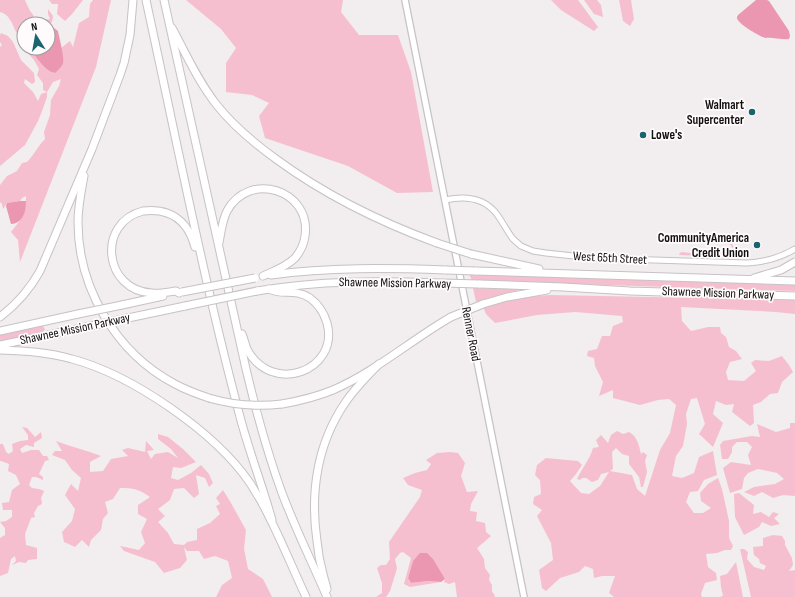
<svg xmlns="http://www.w3.org/2000/svg" width="795" height="597" font-family="'Sofia Sans Condensed',sans-serif">
	<style>
		.green { fill: #f6bfcf }
		.water { fill: #eb97b1 }
		.lines { fill: none; stroke-linecap: round; stroke-linejoin: round }
		.tertiary-casing { stroke: #c7c2c4; stroke-width: 7 }
		.secondary-casing { stroke: #c7c2c4; stroke-width: 8 }
		.motorway-casing { stroke: #c7c2c4; stroke-width: 9 }
		.tertiary { stroke: #fff; stroke-width: 5 }
		.secondary { stroke: #fff; stroke-width: 5.5 }
		.motorway { stroke: #fff; stroke-width: 7 }
		.motorway-bridge-casing { stroke: #c7c2c4; stroke-width: 9; stroke-linecap: butt }
		.motorway-bridge { stroke: #fff; stroke-width: 7 }
		.poi-dot { fill: #18646f; stroke: #fffbfc; stroke-width: 1.5 }
		.labels { text-anchor: middle; dominant-baseline: central; stroke-width: 3.5; stroke-linejoin: round; paint-order: stroke }
		.poi-label { font-size: 13px; font-weight: bold; fill: #110f0f; stroke: #fffbfc; text-anchor: end }
		.street-label { font-size: 13px; fill: #110f0f; stroke: #fffbfc }
	</style>
	<rect width="100%" height="100%" fill="#f2edef"/>
	<g class="green">
		<path d="M 0,0 L 25,0 L 30,11 L 34,16 L 28,24 L 50,19 L 48,14 L 48,9 L 53,16 L 52,22 L 48,24 L 24,24 L 24,33 L 16,32 C 12,23 9,14 0,12 Z"/>
		<path d="M 49,0 L 83,0 L 72,14 L 65,21 L 57,14 L 58,4 L 52,4 Z"/>
		<path d="M 93,0 L 111,0 L 96,67 L 20,262 L 18,240 L 11,232 C 22,218 26,215 26,196 L 22,198 L 20,201 L 7,203 L 3,209 L 2,204 L 0,202 L 0,185 L 7,176 L 17,171 L 22,163 L 27,162 C 34,155 38,146 45,139 L 44,132 L 50,115 L 51,100 L 59,86 L 61,79 L 53,82 L 47,92 L 47,97 L 42,111 L 38,121 L 25,145 L 0,166 L 0,47 L 2,45 L 0,42 L 0,35 L 1,33 L 8,36 L 13,42 L 21,60 L 34,73 L 35,82 L 32,84 L 25,79 L 24,83 L 33,92 L 38,101 L 41,94 L 47,92 L 43,90 L 43,83 L 37,75 L 39,69 L 34,60 L 25,50 L 22,45 L 24,45 L 24,48 L 29,48 C 36,56 44,71 55,73 L 63,56 L 61,48 L 70,41 L 73,47 L 79,23 L 89,17 L 90,4 Z"/>
		<path d="M 186,0 L 343,0 L 341,12 L 359,35 L 398,35 L 411,72 L 433,192 L 397,193 L 348,166 L 265,138 L 259,116 L 269,103 L 252,95 L 226,92 L 226,63 L 236,48 L 221,29 Z"/>
		<path d="M 551,0 L 578,0 L 598,27 L 594,31 L 561,10 Z"/>
		<path d="M 584,0 L 597,0 L 601,5 L 603,17 L 594,14 Z"/>
		<path d="M 619,0 L 631,0 L 634,19 L 630,26 L 623,21 Z"/>
		<path d="M 730,244 L 732,244 L 733,246 L 733,257 L 679,255 L 680,253 L 682,252 L 690,253 L 731,254 L 732,247 L 731,245 L 730,245 Z"/>
		<path d="M 469,274 L 795,285 L 795,291 L 472,281 Z"/>
		<path d="M 473,288 L 524,289 L 499,295 L 476,302 Z"/>
		<path d="M 550,295 L 795,300 L 795,314 L 776,312 L 681,307 L 682,321 L 691,331 L 708,327 L 720,327 L 721,333 L 726,337 L 729,347 L 736,351 L 742,359 L 730,362 L 726,372 L 728,380 L 744,381 L 756,371 L 751,363 L 755,360 L 769,361 L 782,356 L 789,365 L 793,372 L 782,382 L 778,393 L 770,394 L 761,402 L 753,405 L 754,423 L 750,426 L 732,412 L 734,404 L 726,405 L 716,401 L 713,414 L 723,423 L 713,447 L 699,434 L 705,424 L 697,398 L 691,399 L 686,414 L 687,424 L 683,446 L 676,456 L 672,476 L 682,478 L 694,473 L 699,457 L 713,451 L 717,475 L 704,480 L 698,491 L 690,492 L 686,502 L 694,513 L 703,513 L 711,508 L 701,501 L 700,493 L 708,484 L 718,478 L 722,489 L 729,521 L 729,538 L 733,546 L 731,550 L 725,550 L 717,553 L 706,554 L 708,567 L 716,573 L 717,580 L 705,583 L 701,594 L 702,597 L 614,597 L 609,593 L 615,576 L 602,576 L 594,578 L 593,569 L 585,566 L 579,572 L 560,578 L 546,591 L 542,588 L 539,570 L 553,560 L 551,543 L 537,516 L 542,510 L 533,504 L 534,497 L 541,494 L 540,480 L 535,475 L 537,465 L 546,458 L 578,461 L 582,465 L 576,474 L 570,481 L 581,493 L 589,494 L 600,486 L 609,472 L 601,474 L 598,480 L 592,482 L 586,478 L 582,478 L 580,480 L 577,479 C 582,468 590,459 593,448 L 599,447 L 596,440 L 601,435 L 608,443 L 611,435 L 617,431 L 623,434 L 629,432 C 637,436 639,445 641,454 L 643,452 L 647,455 L 645,461 L 647,472 L 643,487 L 641,487 L 639,477 L 629,464 L 629,456 L 622,454 L 616,448 L 612,452 L 613,469 L 610,471 L 632,475 L 637,489 L 645,496 L 660,450 L 670,433 L 676,405 L 669,399 L 658,400 L 640,405 L 613,398 L 613,390 L 599,396 L 603,382 L 595,366 L 594,358 L 587,356 L 588,351 L 597,349 L 602,336 L 610,336 L 613,326 L 623,322 L 622,316 L 575,312 L 537,315 L 495,323 L 486,314 L 483,307 L 515,298 Z"/>
		<path d="M 42,325 L 45,329 L 43,332 L 0,341 L 0,334 Z"/>
		<path d="M 790,423 L 795,423 L 795,496 L 783,495 L 773,498 L 762,492 L 754,496 L 744,492 L 754,487 L 775,484 L 784,479 L 777,473 L 758,469 L 748,473 L 744,478 L 742,489 L 730,493 L 723,468 L 731,462 L 751,465 L 748,455 L 752,447 L 747,442 L 737,442 L 732,447 L 732,452 L 728,459 L 722,459 L 720,445 L 723,441 L 752,436 L 760,437 L 757,424 L 776,432 L 790,428 Z"/>
		<path d="M 22,427 L 27,428 L 35,437 L 41,432 L 42,438 L 34,443 L 34,447 L 26,445 L 20,449 L 22,453 L 31,450 L 39,450 L 43,456 L 47,456 L 49,460 L 45,461 L 39,474 L 43,477 L 43,480 L 36,477 L 32,477 L 29,485 L 32,488 L 39,489 L 44,491 L 41,498 L 42,504 L 38,506 L 34,513 L 35,517 L 31,518 L 25,534 L 26,545 L 37,548 L 37,559 L 28,560 L 26,563 L 19,562 L 12,565 L 16,561 L 15,556 L 11,559 L 8,573 L 0,576 L 0,538 L 5,535 L 5,528 L 0,522 L 6,521 L 12,517 L 12,510 L 3,510 L 2,503 L 9,502 L 12,490 L 20,484 L 16,475 L 8,471 L 9,464 L 1,461 L 0,461 L 0,444 L 3,444 L 6,452 L 9,454 L 13,451 L 12,444 L 20,441 L 28,440 L 28,435 Z"/>
		<path d="M 158,434 L 168,437 L 183,449 L 196,462 L 181,468 L 173,467 L 171,478 L 178,480 L 191,473 L 201,465 L 209,474 L 213,483 L 209,487 L 205,478 L 196,475 L 199,494 L 194,498 L 184,488 L 174,489 L 170,500 L 158,509 L 165,516 L 158,522 L 168,533 L 174,544 L 184,545 L 187,542 L 197,540 L 197,529 L 210,523 L 220,514 L 216,506 L 220,504 L 216,498 L 223,490 L 231,503 L 246,530 L 244,549 L 248,569 L 263,579 L 272,597 L 216,597 L 222,585 L 232,578 L 228,561 L 215,556 L 204,559 L 199,551 L 187,551 L 184,547 L 187,560 L 180,568 L 164,573 L 155,562 L 124,551 L 120,546 L 139,550 L 145,543 L 141,532 L 147,519 L 138,514 L 138,505 L 150,497 C 139,489 133,488 120,488 L 113,499 L 105,502 L 108,513 L 103,519 L 101,530 L 91,540 L 89,547 L 82,540 L 75,547 L 64,542 L 62,532 L 72,521 L 75,509 L 65,495 L 71,484 L 78,491 L 81,478 L 72,470 L 65,460 L 52,455 L 55,451 L 62,451 L 56,441 C 71,447 86,450 101,456 L 90,462 L 90,472 L 103,471 L 111,459 L 128,456 L 122,450 L 128,448 L 145,452 L 146,441 L 154,450 L 147,451 L 151,459 L 155,454 L 168,452 L 178,458 L 171,449 L 158,439 Z"/>
		<path d="M 450,452 L 458,453 L 465,463 L 461,476 L 467,492 L 478,491 L 471,504 L 470,511 L 477,512 L 476,521 L 485,523 L 486,532 L 491,536 L 477,548 L 484,559 L 485,568 L 490,575 L 489,580 L 492,585 L 492,592 L 494,594 L 495,597 L 457,597 L 455,582 L 449,584 L 444,582 L 445,579 L 413,561 L 408,578 L 411,583 L 428,581 L 441,582 L 410,587 L 404,584 L 411,558 L 403,552 L 400,553 L 395,559 L 397,568 L 395,575 L 390,591 L 386,597 L 376,597 L 382,593 L 382,583 L 377,568 L 381,565 L 386,565 L 390,559 L 389,542 L 420,497 L 422,490 L 408,485 L 403,478 L 415,473 L 427,470 L 431,464 L 426,460 L 437,453 Z"/>
		<path d="M 739,493 L 754,505 L 753,514 L 761,512 L 769,517 L 773,512 L 779,514 L 774,518 L 780,524 L 771,526 L 762,522 L 759,527 L 744,535 L 735,517 L 734,494 Z"/>
		<path d="M 773,535 L 782,536 L 785,541 L 785,545 L 792,558 L 793,565 L 789,571 L 795,570 L 795,597 L 751,597 L 740,549 L 744,549 L 748,552 L 747,559 L 754,567 L 764,570 L 766,566 L 760,563 L 759,559 L 754,555 L 753,547 L 763,546 L 763,538 Z"/>
		<path d="M 736,562 L 743,597 L 719,597 L 723,596 L 721,587 L 720,576 L 727,574 Z"/>
	</g>
	<g class="water">
		<path d="M 756,0 L 767,0 L 769,1 L 789,31 L 790,36 L 789,39 C 781,40 773,37 765,38 C 760,36 736,23 737,17 C 737,16 738,16 738,15 Z"/>
		<path d="M 50,28 L 54,28 L 58,31 C 59,37 65,58 63,63 C 62,67 57,71 55,73 C 44,71 36,56 29,48 L 48,48 L 48,29 Z"/>
		<path d="M 20,201 L 26,201 C 26,212 23,223 11,224 L 6,206 L 7,203 Z"/>
		<path d="M 420,553 L 427,553 L 433,559 L 445,579 L 441,582 L 428,581 L 411,583 L 408,578 L 413,561 Z"/>
	</g>
	<g class="lines">
		<g class="tertiary-casing">
			<path id="tertiary" d="M 445,200 C 463,196 483,197 496,213 C 502,221 507,231 513,239 L 521,246 L 533,251 L 546,253 L 592,258 L 747,263 C 764,262 780,258 795,249"/>
		</g>
		<g class="secondary-casing">
			<path id="secondary" d="M 405,0 L 524,597"/>
		</g>
		<g class="motorway-casing">
			<g id="motorway">
				<path d="M 146,0 C 176,138 203,277 239,413 C 248,449 262,484 272,520"/>
				<path d="M 164,0 L 246,369 C 256,411 267,452 282,493 C 295,528 312,562 327,597"/>
				<path d="M 172,28 C 186,54 198,81 216,104 C 233,126 254,143 276,159 C 325,195 380,222 437,243"/>
				<path d="M 84,176 C 81,192 78,206 78,222 C 78,288 116,353 175,384 C 186,390 197,394 209,398"/>
				<path d="M 219,243 C 221,232 222,221 227,211 C 249,170 312,190 305,236 C 304,244 300,252 295,258 C 286,267 274,271 263,276"/>
				<path d="M 471,254 L 539,269"/>
				<path d="M 475,271 L 795,281"/>
				<path d="M 271,275 C 329,267 387,268 446,270"/>
				<path d="M 754,278 L 781,270 L 795,262"/>
				<path d="M 479,284 L 563,287 L 630,291 L 795,296"/>
				<path d="M 257,291 C 320,280 379,281 442,283"/>
				<path d="M 179,293 L 176,291 C 168,292 160,294 152,293 C 104,291 96,223 143,211 C 151,210 159,210 167,213 C 182,218 191,232 195,247"/>
				<path d="M 483,304 L 507,297 L 547,290"/>
				<path d="M 122,305 L 163,296"/>
				<path d="M 0,317 C 17,304 30,289 40,271 L 92,149 L 120,75 L 124,63 L 130,35 L 133,0"/>
				<path d="M 128,318 L 185,306"/>
				<path d="M 0,331 L 78,314"/>
				<path d="M 242,334 C 244,339 245,344 247,349 C 271,396 340,371 327,323 C 324,313 318,304 310,298 C 294,288 283,296 269,289"/>
				<path d="M 0,345 L 86,327"/>
				<path d="M 0,350 C 25,351 48,352 72,359 C 132,375 215,432 250,483 C 254,489 257,495 261,501 C 278,532 291,565 306,597"/>
				<path d="M 282,404 C 299,401 316,397 333,390 C 375,372 411,340 451,317"/>
				<path d="M 327,589 C 326,584 324,579 323,574 C 320,563 318,552 317,541 C 310,493 317,444 345,403 C 355,388 367,376 379,364"/>
			</g>
		</g>
		<use href="#tertiary" class="tertiary"/>
		<use href="#secondary" class="secondary"/>
		<use href="#motorway" class="motorway"/>
		<g class="motorway-bridge-casing">
			<g id="motorway-bridge">
				<path d="M 437,243 L 471,254"/>
				<path d="M 446,270 L 475,271"/>
				<path d="M 442,283 L 479,284"/>
				<path d="M 182,292 L 255,278"/>
				<path d="M 185,306 L 257,291"/>
				<path d="M 78,314 L 122,305"/>
				<path d="M 451,317 L 483,304"/>
				<path d="M 86,327 L 128,318"/>
				<path d="M 209,398 C 233,405 257,407 282,404"/>
			</g>
		</g>
		<use href="#motorway-bridge" class="motorway-bridge"/>
	</g>
	<g class="poi-dot">
		<circle cx="752" cy="112" r="4"/>
		<circle cx="643" cy="135" r="4"/>
		<circle cx="757" cy="245" r="4"/>
	</g>
	<g class="labels">
		<g class="poi-label">
			<text x="744" y="105">Walmart<tspan x="744" dy="15">Supercenter</tspan></text>
			<text x="651" y="135" text-anchor="start">Lowe's</text>
			<text x="749" y="238">CommunityAmerica<tspan x="749" dy="15">Credit Union</tspan></text>
		</g>
		<g class="street-label">
			<text transform="translate(610 258) rotate(3)">West 65th Street</text>
			<text transform="translate(395 283) rotate(1)">Shawnee Mission Parkway</text>
			<text transform="translate(718 293) rotate(2)">Shawnee Mission Parkway</text>
			<text transform="translate(75 329) rotate(-12)">Shawnee Mission Parkway</text>
			<text transform="translate(471 334) rotate(79)">Renner Road</text>
		</g>
	</g>
	<g transform="translate(36 36) rotate(349)"><circle r="19" fill="#fffbfc" stroke="#a09d9d"/>
	<path d="M0-3L7 15L0 10L-7 15Z" fill="#18646f"/>
	<text y="-6" font-size="11" font-weight="bold" text-anchor="middle" fill="#110f0f">N</text>
	</g>
</svg>
